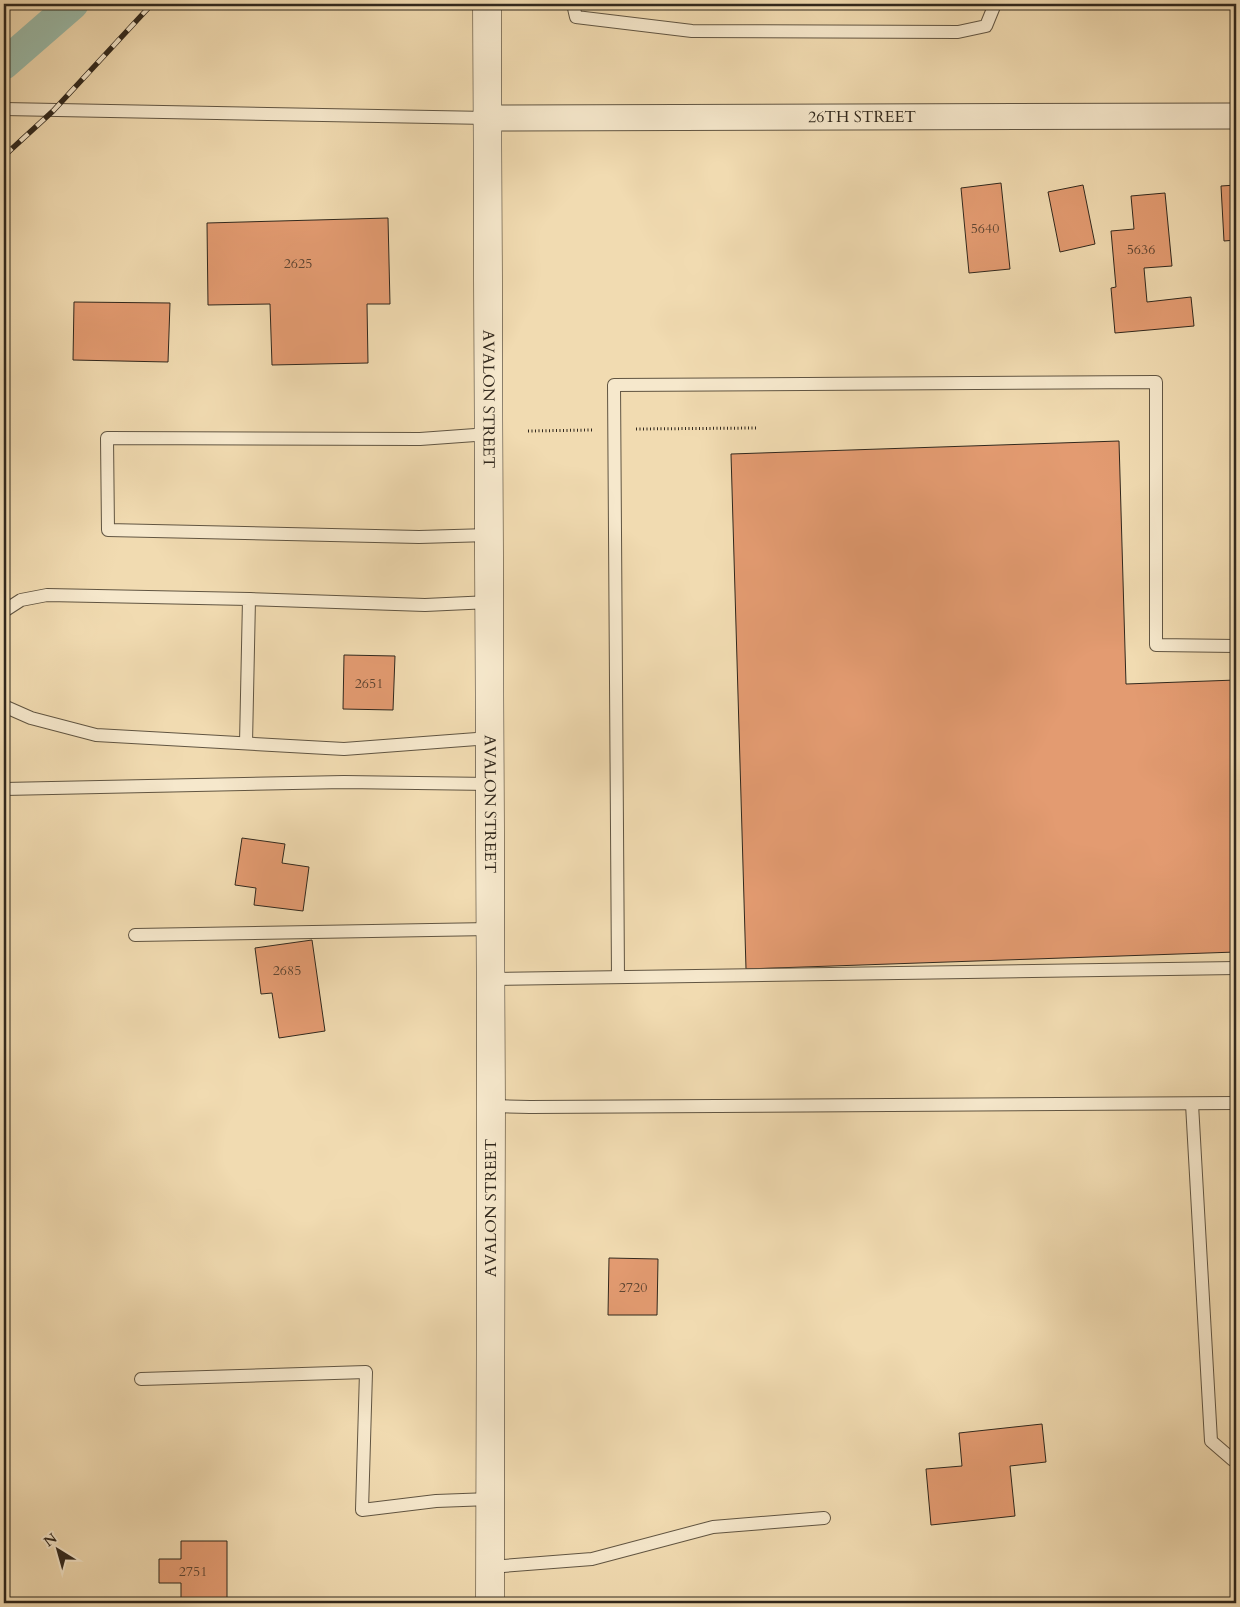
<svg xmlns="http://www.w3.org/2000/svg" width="1240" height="1607" font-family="Cardo,serif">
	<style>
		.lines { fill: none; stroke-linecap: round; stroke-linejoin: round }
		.canal { stroke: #9bbba9; stroke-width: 31 }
		.building { fill: #e39b71; stroke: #31281d }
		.lane-casing { stroke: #615542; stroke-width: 14 }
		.street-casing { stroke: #615542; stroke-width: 27 }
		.secondary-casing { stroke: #31281d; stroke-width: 29 }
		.path { stroke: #31281d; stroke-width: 3; stroke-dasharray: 1 2.5; stroke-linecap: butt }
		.lane { stroke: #f6e8cc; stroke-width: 12 }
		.street { stroke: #f6e8cc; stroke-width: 25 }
		.secondary { stroke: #f6e8cc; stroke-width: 28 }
		.rail-casing { stroke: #31281d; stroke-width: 5.5 }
		.rail { stroke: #f6e8cc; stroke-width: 4; stroke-dasharray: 11; stroke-linecap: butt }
		.labels { text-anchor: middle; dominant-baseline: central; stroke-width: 4.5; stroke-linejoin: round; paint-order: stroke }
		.number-label { font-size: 14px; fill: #5e4532 }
		.street-label { font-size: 16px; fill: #31281d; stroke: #f6e8cc }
	</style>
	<rect width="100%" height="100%" fill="#f1dbb1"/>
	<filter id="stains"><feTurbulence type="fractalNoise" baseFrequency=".004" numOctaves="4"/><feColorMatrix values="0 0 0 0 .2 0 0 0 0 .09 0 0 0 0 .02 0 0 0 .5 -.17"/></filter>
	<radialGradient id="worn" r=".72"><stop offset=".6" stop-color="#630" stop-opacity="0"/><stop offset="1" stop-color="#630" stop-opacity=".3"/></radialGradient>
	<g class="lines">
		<path class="canal" d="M 4,64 L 73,4"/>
	</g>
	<g class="building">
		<path d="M 1001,183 L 1010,269 L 969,273 L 961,188 Z"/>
		<path d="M 1083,185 L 1095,244 L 1060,252 L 1048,192 Z"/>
		<path d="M 1236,185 L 1236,240 L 1224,241 L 1221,186 Z"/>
		<path d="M 1165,193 L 1172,266 L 1144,268 L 1147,302 L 1191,297 L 1194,326 L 1115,333 L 1111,288 L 1116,287 L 1111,231 L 1134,229 L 1131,196 Z"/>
		<path d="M 388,218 L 390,304 L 367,304 L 368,363 L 272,365 L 270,304 L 208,305 L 207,223 Z"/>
		<path d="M 74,302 L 170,303 L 168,362 L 73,360 Z"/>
		<path d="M 1119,441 L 1126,684 L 1236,680 L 1236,952 L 746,969 L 731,454 Z"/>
		<path d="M 344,655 L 395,656 L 393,710 L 343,709 Z"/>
		<path d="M 242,838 L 285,844 L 282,863 L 309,867 L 303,911 L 254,905 L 256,888 L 235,885 Z"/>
		<path d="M 312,940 L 325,1031 L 279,1038 L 272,993 L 261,994 L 255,948 Z"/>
		<path d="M 609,1258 L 658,1259 L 657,1315 L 608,1315 Z"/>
		<path d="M 1042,1424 L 1046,1462 L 1010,1466 L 1015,1516 L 931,1525 L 926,1469 L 962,1466 L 959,1433 Z"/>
		<path d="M 181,1541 L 227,1541 L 227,1603 L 181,1603 L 181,1583 L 159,1583 L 159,1559 L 181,1559 Z"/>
	</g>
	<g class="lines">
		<g class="lane-casing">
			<g id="lane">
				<path d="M 573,4 L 576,17 L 692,31 L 958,32 L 986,26 L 995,4"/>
				<path d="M 4,109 L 488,118"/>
				<path d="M 489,434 L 420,439 L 107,438 L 108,530 L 419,537 L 489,535"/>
				<path d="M 249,599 L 425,605 L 490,602"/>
				<path d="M 4,611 L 21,600 L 47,595 L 249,599 L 246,743"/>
				<path d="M 4,705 L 6,707 L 31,718 L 96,735 L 344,749 L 490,738"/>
				<path d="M 4,789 L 344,782 L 490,784"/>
				<path d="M 135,935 L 490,929"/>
				<path d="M 618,977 L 614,385 L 1156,382 L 1156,645 L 1236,646"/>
				<path d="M 490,979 L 1236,968"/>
				<path d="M 1192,1104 L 1211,1441 L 1233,1460 L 1236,1460"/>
				<path d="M 491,1106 L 530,1107 L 1236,1103"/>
				<path d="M 141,1379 L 366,1372 L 362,1510 L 436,1501 L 490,1499"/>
				<path d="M 490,1567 L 592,1559 L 713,1527 L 824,1518"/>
			</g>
		</g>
		<g class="street-casing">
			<g id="street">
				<path id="s1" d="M 488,118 L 1236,116"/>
			</g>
		</g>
		<g class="secondary-casing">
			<g id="secondary">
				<path id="s2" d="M 487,4 L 491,1106 L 490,1603"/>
			</g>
		</g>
		<g class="path">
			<path d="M 636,429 L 756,428"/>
			<path d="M 528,431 L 592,430"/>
		</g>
		<use href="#lane" class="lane"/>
		<use href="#street" class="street"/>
		<use href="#secondary" class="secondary"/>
		<g class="rail-casing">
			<path id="rail" d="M 4,156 L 53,111 L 152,4"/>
		</g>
		<use href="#rail" class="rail"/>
	</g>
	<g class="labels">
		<g class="number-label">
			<text x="985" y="228">5640</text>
			<text x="1141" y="249">5636</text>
			<text x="298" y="263">2625</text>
			<text x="369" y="683">2651</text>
			<text x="287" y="970">2685</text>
			<text x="633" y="1287">2720</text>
			<text x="193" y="1571">2751</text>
		</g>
		<g class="street-label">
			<text stroke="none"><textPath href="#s1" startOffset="374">26TH STREET</textPath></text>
			<text stroke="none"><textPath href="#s2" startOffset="395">AVALON STREET</textPath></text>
			<text stroke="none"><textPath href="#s2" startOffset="800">AVALON STREET</textPath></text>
			<text transform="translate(491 1208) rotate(-90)">AVALON STREET</text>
		</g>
	</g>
	<rect width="1240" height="1607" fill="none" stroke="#f1dbb1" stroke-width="20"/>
	<rect x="5" y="5" width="1230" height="1597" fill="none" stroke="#31281d" stroke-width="2.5"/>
	<rect x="10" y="10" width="1220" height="1587" fill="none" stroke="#31281d"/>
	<g transform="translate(58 1550) rotate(323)" stroke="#f6e8cc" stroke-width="4" paint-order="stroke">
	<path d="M0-4L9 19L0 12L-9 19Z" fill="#31281d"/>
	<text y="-8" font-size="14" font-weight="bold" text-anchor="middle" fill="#31281d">N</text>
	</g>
	<rect width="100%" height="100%" filter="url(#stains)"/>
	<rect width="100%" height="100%" fill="url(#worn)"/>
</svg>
